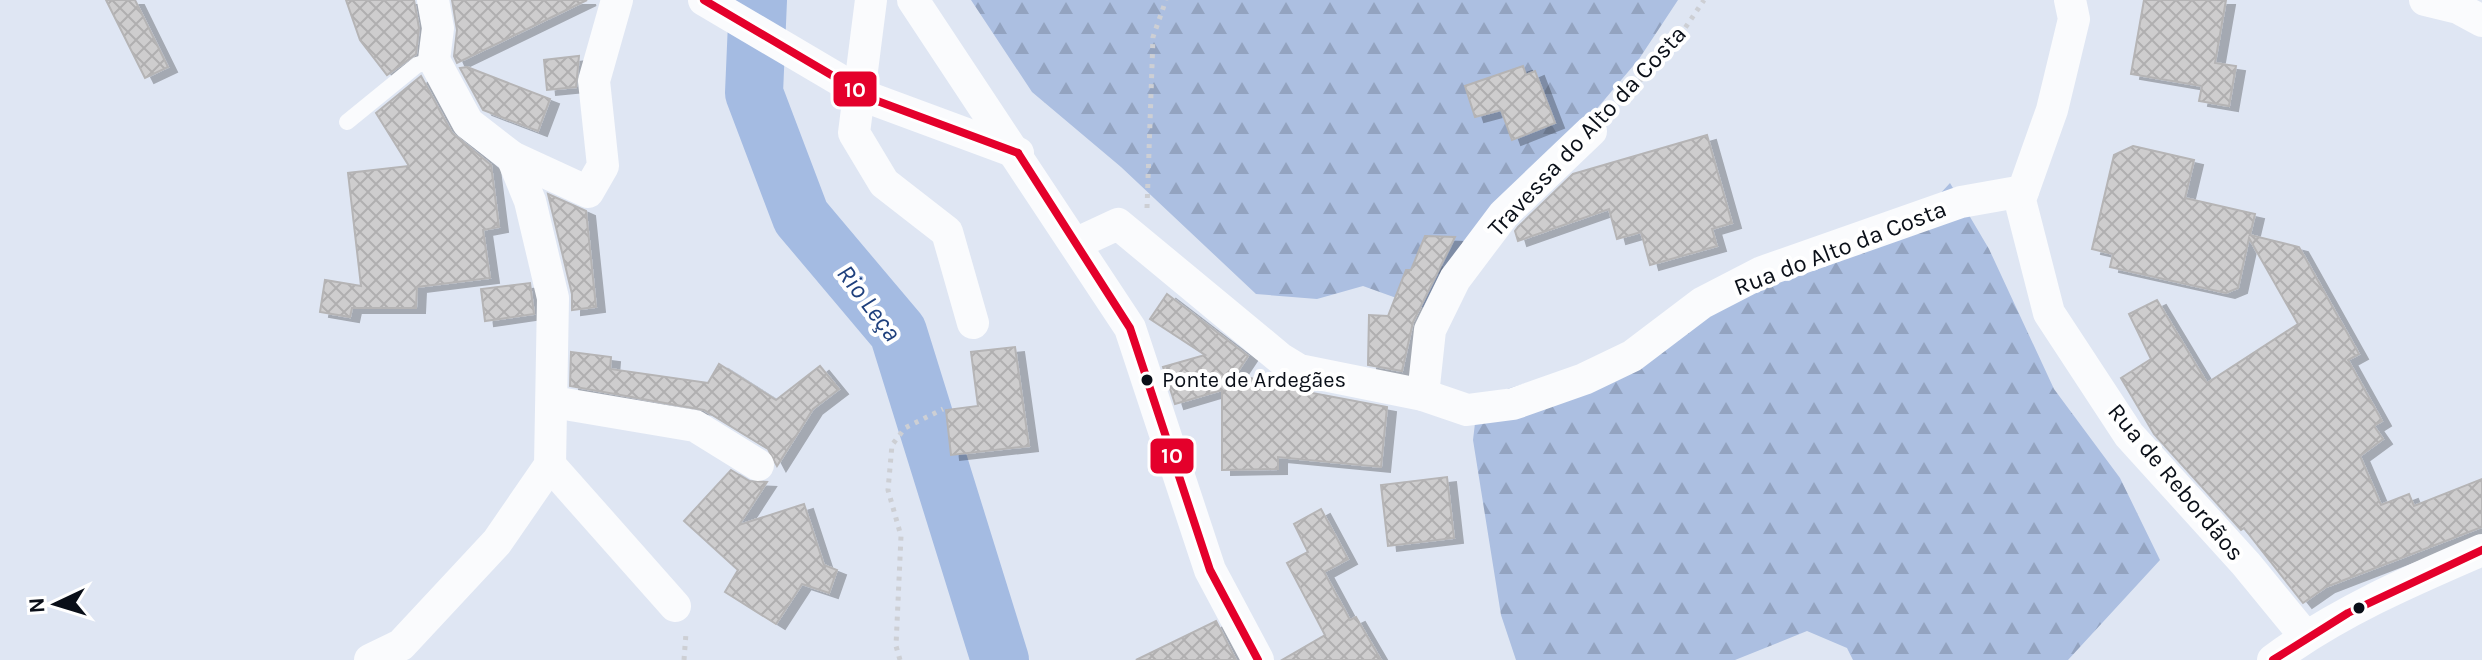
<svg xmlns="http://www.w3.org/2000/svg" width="2482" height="660" font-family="Karla,sans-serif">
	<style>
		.forest { fill: url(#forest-firs) }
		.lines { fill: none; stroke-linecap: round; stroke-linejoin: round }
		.river { stroke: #a4bbe2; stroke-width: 58 }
		.building { fill: url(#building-cross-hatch); stroke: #b5b4b5; stroke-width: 2; filter: url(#shadow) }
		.path { stroke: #cdcfd4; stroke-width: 5; stroke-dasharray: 4 6; stroke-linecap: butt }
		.lane { stroke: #fafbfd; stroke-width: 16 }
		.street { stroke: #fafbfd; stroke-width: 32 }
		.bus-1-casing { stroke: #fff; stroke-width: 14 }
		.bus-1 { stroke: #e4002b; stroke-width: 8 }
		.bus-dot { fill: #0a0f18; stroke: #fff; stroke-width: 3 }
		.labels { text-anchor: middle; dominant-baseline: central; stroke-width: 8; stroke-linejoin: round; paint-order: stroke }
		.bus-label { font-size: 22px; fill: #0a0f18; stroke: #fff; text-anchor: start }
		.street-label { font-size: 24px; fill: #0a0f18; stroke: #fff }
		.water-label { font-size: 26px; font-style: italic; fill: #1f407d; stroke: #fff }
		.line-badge { stroke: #fff; stroke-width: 3 }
		.badge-label { font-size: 22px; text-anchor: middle; font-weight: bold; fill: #fff }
	</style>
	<defs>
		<pattern id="forest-firs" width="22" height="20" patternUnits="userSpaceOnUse" patternTransform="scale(2)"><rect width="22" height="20" fill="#acbfe1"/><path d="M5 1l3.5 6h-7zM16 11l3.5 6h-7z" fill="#93a3c0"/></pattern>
		<pattern id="building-cross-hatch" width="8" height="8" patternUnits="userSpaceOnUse" patternTransform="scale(2)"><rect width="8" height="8" fill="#cecdce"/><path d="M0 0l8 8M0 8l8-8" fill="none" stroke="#b0afb0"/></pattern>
		<filter id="shadow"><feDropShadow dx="9" dy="5" stdDeviation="0" flood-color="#0004"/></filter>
	</defs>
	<rect width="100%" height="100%" fill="#dfe6f3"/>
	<g class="forest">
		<path d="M 971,0 L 1678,0 L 1639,59 L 1427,309 L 1363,286 L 1317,299 L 1256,294 L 1121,167 L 1032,92 Z"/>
		<path d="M 1950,183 L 1989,249 L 2054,389 L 2120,478 L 2160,560 L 2068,660 L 1853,660 L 1847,648 L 1807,631 L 1735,660 L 1516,660 L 1501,615 L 1473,440 L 1478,398 L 1664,340 L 1938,196 Z"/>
	</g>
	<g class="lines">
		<path class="river" d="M 758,0 L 754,93 L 801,217 L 898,332 L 1000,660"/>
	</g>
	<g class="building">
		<path d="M 106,0 L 135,0 L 168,67 L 145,78 Z"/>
		<path d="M 346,0 L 414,0 L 419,28 L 416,54 L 387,75 L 360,40 Z"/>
		<path d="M 452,0 L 587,0 L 457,63 L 454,56 L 457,30 Z"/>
		<path d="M 2144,0 L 2226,0 L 2215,63 L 2236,66 L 2229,106 L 2199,101 L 2202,86 L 2131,74 Z"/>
		<path d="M 579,56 L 576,87 L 547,90 L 544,60 Z"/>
		<path d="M 1523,66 L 1526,75 L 1535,71 L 1555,123 L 1512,140 L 1501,110 L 1475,117 L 1465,86 Z"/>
		<path d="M 467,67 L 550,99 L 538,131 L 483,110 L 460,68 Z"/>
		<path d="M 421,76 L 452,133 L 491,165 L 499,227 L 483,230 L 490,278 L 417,287 L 416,308 L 352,308 L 350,317 L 320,312 L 325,280 L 361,286 L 348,173 L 409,166 L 376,113 Z"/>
		<path d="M 1707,135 L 1732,223 L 1712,229 L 1717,246 L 1650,265 L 1641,232 L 1617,239 L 1609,209 L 1518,241 L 1515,231 L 1518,227 L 1573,174 Z"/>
		<path d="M 2133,146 L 2194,160 L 2185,198 L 2255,214 L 2250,235 L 2299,247 L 2359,354 L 2348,360 L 2382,421 L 2374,426 L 2383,439 L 2360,456 L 2381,505 L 2409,494 L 2414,506 L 2482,479 L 2482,527 L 2326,587 L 2303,603 L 2244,528 L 2241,530 L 2154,434 L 2121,378 L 2151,359 L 2129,314 L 2157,300 L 2207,383 L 2298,324 L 2249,238 L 2238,288 L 2226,293 L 2110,267 L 2113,254 L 2092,249 L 2114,155 Z"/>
		<path d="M 548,194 L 586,211 L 596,307 L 572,310 L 572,294 Z"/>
		<path d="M 1425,236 L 1455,237 L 1413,322 L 1402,371 L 1368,365 L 1369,315 L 1388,316 L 1406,270 L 1411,270 Z"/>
		<path d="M 530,283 L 534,314 L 485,321 L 481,289 Z"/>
		<path d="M 1167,294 L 1248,356 L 1236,374 L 1291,389 L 1387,407 L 1381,467 L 1278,457 L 1278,469 L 1222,470 L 1222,390 L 1175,404 L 1163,367 L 1205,355 L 1150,319 Z"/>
		<path d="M 1015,347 L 1029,446 L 951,455 L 946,410 L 978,406 L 971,352 Z"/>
		<path d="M 571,352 L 611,357 L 610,369 L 708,383 L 719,364 L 776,400 L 820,366 L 839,389 L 813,409 L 777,466 L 768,449 L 704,410 L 570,386 Z"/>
		<path d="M 731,470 L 749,481 L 767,482 L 739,525 L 804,504 L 824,565 L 837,570 L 829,593 L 802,584 L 776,624 L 725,592 L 738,570 L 684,521 Z"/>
		<path d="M 1447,477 L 1454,538 L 1388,546 L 1381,485 Z"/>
		<path d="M 1321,509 L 1348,559 L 1324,572 L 1350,620 L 1356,617 L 1381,660 L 1282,660 L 1325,635 L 1287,563 L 1308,552 L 1294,524 Z"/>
		<path d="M 1216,621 L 1236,660 L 1136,660 Z"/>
	</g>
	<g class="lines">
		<g class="path">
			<path d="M 1613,110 L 1677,40 L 1704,0"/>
			<path d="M 1147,208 L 1153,37 L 1166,0"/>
			<path d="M 684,660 L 686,633"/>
			<path d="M 900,660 L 896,646 L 901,536 L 888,490 L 892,445 L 905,428 L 943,409"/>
		</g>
		<path class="lane" d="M 347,122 L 417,65 L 434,60"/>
		<g class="street">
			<path d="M 704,0 L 872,99 L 1018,153"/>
			<path d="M 871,0 L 854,133 L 884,183 L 947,232 L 973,323"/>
			<path d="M 913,0 L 1130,328 L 1210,570 L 1258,660"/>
			<path d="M 2070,0 L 2074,19 L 2052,110 L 2020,200 L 2049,313 L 2129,435 L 2246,564 L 2305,636"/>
			<path d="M 2425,0 L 2458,8 L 2482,21"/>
			<path d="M 512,157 L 588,192 L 603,166 L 594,81 L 617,0"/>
			<path d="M 1075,244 L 1118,224 L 1281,359 L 1299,370 L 1423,395 L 1467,410 L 1513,404 L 1584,379 L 1632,356 L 1702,303 L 1762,272 L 1961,202 L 2023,191"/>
			<path d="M 1423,395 L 1430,330 L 1455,279 L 1504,214 L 1591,131"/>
			<path d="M 553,402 L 695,426 L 758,465"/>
			<path d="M 550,465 L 675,606"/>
			<path d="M 370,660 L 401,645 L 497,542 L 550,465 L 553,298 L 530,201 L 512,157 L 468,123 L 434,60 L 438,28 L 433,0"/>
			<path d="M 2273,660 C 2336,613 2410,581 2482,550"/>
		</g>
		<g class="bus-1-casing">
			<g id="bus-1">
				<path d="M 704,0 L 872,99 L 1018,153"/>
				<path d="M 1018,153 L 1130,328 L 1210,570 L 1258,660"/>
				<path d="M 2273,660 L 2348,613 L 2482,550"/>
			</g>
		</g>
		<use href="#bus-1" class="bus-1"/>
	</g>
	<g class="bus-dot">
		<circle cx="1147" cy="380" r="7"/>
		<circle cx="2359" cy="608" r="7"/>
	</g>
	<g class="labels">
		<g class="bus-label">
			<text x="1162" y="380">Ponte de Ardegães</text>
		</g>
		<g class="street-label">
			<text transform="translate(1587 131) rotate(-47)">Travessa do Alto da Costa</text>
			<text transform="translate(1840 248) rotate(-21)">Rua do Alto da Costa</text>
			<text transform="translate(2176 482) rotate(50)">Rua de Rebordãos</text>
		</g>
		<g class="water-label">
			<text transform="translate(869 303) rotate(53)">Rio Leça</text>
		</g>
	</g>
	<g class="line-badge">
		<rect x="832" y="70" width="46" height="38" rx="8" fill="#e4002b"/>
		<rect x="1149" y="437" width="46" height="38" rx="8" fill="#e4002b"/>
	</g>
	<g class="badge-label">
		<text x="855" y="97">10</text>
		<text x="1172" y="463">10</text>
	</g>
	<g transform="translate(56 604) rotate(266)" stroke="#ffffff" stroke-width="6" paint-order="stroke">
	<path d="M0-6L14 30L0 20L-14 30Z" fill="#0a0f18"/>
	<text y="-12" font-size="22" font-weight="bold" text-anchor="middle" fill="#0a0f18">N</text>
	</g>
</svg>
